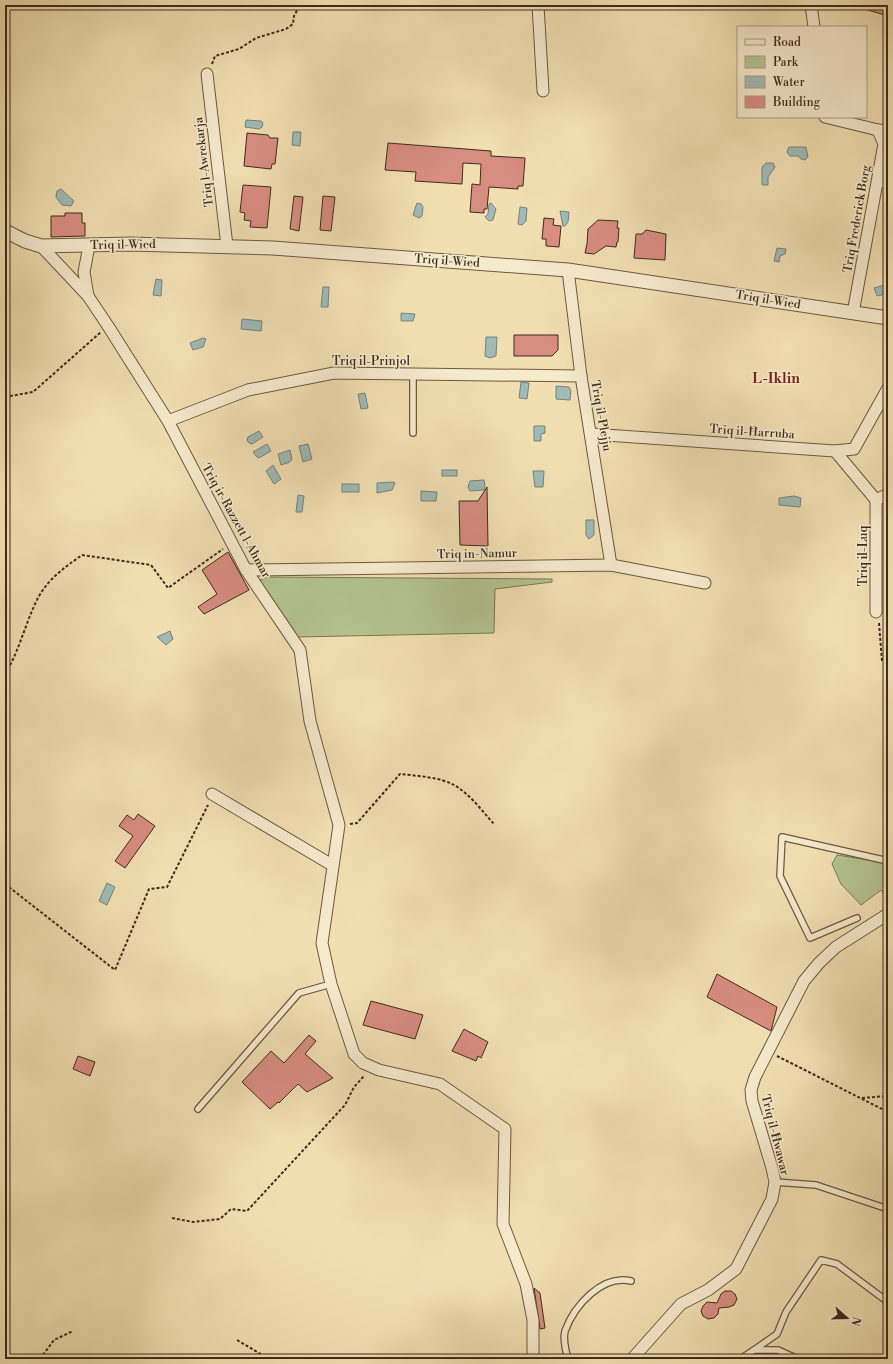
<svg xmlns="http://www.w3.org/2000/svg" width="893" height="1364" font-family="'Libre Bodoni',serif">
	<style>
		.green { fill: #b3c391; stroke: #797756 }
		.water { fill: #9fbab7; stroke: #798179 }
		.building { fill: #d88d81; stroke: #3f2b1b }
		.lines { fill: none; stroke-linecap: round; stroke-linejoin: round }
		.service-casing { stroke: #6c5841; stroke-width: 8 }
		.minor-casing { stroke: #6c5841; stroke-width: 13 }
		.tertiary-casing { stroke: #6c5841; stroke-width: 15 }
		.path { stroke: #3f2b1b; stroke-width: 2; stroke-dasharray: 3 2; stroke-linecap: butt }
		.service { stroke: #f6eacd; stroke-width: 5.5 }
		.minor { stroke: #f6eacd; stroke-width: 11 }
		.tertiary { stroke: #f6eacd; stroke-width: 13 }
		.labels { text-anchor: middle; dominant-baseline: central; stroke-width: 3; stroke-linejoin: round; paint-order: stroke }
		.street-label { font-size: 12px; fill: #3f2b1b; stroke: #f6eacd }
		.quarter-label { font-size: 14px; font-weight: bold; fill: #7a1f14; stroke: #f6eacd }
	</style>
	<rect width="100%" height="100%" fill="#f1dfb2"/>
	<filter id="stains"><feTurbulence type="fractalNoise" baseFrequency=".005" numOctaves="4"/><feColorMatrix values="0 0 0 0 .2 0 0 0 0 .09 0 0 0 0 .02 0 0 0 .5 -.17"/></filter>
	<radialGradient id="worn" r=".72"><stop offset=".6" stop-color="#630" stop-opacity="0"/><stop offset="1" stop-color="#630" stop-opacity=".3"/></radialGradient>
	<g class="green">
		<path d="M 268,577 L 552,579 L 552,582 L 495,589 L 494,633 L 296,637 L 295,632 L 257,581 Z"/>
		<path d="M 837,855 L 888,863 L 888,897 L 886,898 L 881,890 L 861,905 L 841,884 L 832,864 Z"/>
	</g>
	<g class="water">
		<path d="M 246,120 L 261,121 L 263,123 L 262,127 L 259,129 L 245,127 Z"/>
		<path d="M 293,132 L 301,132 L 300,146 L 292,145 Z"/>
		<path d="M 789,147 L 806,147 L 808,157 L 805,160 L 801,159 L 798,156 L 790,156 L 787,152 Z"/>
		<path d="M 766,163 L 773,163 L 775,167 L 768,177 L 768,185 L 762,185 L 762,167 Z"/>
		<path d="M 61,189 L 74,201 L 71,206 L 62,205 L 56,197 L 57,191 Z"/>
		<path d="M 417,203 L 421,204 L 423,207 L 422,216 L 419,218 L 413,215 Z"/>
		<path d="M 491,203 L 496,209 L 493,220 L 489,221 L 485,217 L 488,214 L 489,204 Z"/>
		<path d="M 520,207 L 527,208 L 526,221 L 522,225 L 518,224 Z"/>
		<path d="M 560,211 L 569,212 L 568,222 L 565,226 L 563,226 Z"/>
		<path d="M 777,248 L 786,249 L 785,254 L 780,256 L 779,262 L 774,261 Z"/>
		<path d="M 156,279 L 162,280 L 161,296 L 153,295 Z"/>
		<path d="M 888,284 L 886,294 L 877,296 L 874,288 Z"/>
		<path d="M 323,287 L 329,287 L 328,307 L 321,307 Z"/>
		<path d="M 401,313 L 415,314 L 413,321 L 401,321 Z"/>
		<path d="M 242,319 L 262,321 L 261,331 L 241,329 Z"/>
		<path d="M 486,337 L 497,337 L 496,356 L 490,358 L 485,356 Z"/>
		<path d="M 203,338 L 206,339 L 203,347 L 193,350 L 190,343 Z"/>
		<path d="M 521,382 L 529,383 L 527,399 L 519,398 Z"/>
		<path d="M 556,386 L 569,387 L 571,391 L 570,400 L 556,399 Z"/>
		<path d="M 365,393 L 368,408 L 361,409 L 358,394 Z"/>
		<path d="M 534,426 L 545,426 L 545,433 L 541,434 L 541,441 L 534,441 Z"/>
		<path d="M 259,431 L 263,437 L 252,444 L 249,443 L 247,440 L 248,437 Z"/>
		<path d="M 267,444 L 271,451 L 259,458 L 257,457 L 253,452 Z"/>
		<path d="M 308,444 L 312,459 L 303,462 L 299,446 Z"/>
		<path d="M 290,450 L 292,459 L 290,462 L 281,465 L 278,454 Z"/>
		<path d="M 273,465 L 281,479 L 274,484 L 266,471 Z"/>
		<rect x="442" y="470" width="15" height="6"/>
		<path d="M 533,471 L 544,471 L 543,487 L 535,487 Z"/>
		<path d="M 484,480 L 485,486 L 484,490 L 470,491 L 468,487 L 470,481 Z"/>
		<path d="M 377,483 L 394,482 L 395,483 L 392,490 L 377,493 Z"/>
		<rect x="342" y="484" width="17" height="8"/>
		<path d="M 421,491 L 437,492 L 436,501 L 421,501 Z"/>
		<path d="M 298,495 L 304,496 L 302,512 L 296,512 Z"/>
		<path d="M 794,496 L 801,498 L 800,507 L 779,505 L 779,498 Z"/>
		<path d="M 594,520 L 594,535 L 589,539 L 586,535 L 586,520 Z"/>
		<path d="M 170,631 L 173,639 L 166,645 L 157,637 Z"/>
		<path d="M 107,883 L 115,887 L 107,905 L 99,901 Z"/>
	</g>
	<g class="building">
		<path d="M 858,5 L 888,5 L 888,16 L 858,7 Z"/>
		<path d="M 247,133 L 268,135 L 270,138 L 278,138 L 275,164 L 272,164 L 271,169 L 244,166 Z"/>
		<path d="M 388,143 L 491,151 L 491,156 L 525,158 L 523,186 L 518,186 L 518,189 L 489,187 L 487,209 L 484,209 L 484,213 L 470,212 L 472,184 L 480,185 L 481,164 L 463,163 L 462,184 L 415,181 L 416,172 L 385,170 Z"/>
		<path d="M 243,185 L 271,187 L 267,228 L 250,227 L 251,221 L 244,220 L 245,213 L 240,212 Z"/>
		<path d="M 294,196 L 303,197 L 299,231 L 290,229 Z"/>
		<path d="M 323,196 L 335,197 L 331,231 L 320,230 Z"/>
		<path d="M 65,213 L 82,213 L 82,223 L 85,223 L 85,236 L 51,237 L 51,216 L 65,216 Z"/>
		<path d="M 544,218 L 554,219 L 553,225 L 561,226 L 559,247 L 546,246 L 546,239 L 542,239 Z"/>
		<path d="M 598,220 L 618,221 L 617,228 L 619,228 L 618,242 L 617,242 L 616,247 L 606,246 L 594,254 L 585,253 L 587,244 L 588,229 Z"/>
		<path d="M 646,230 L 666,234 L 665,260 L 634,258 L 636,234 L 642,234 Z"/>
		<path d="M 514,335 L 558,335 L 558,350 L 552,356 L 514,356 Z"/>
		<path d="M 487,487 L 488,546 L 460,545 L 459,501 L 478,501 Z"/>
		<path d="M 228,552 L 249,590 L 204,614 L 198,607 L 217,594 L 202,570 Z"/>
		<path d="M 138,814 L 155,826 L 125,868 L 115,861 L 133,836 L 119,826 L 127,815 L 134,820 Z"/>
		<path d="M 717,974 L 777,1007 L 771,1031 L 707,997 Z"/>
		<path d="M 371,1001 L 423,1015 L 415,1039 L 363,1025 Z"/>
		<path d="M 464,1029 L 488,1042 L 481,1058 L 478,1056 L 476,1061 L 452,1051 Z"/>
		<path d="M 309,1035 L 316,1041 L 305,1054 L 333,1078 L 307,1092 L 298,1084 L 279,1103 L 278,1102 L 270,1109 L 242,1082 L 271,1051 L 284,1063 Z"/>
		<path d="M 78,1056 L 95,1062 L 90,1076 L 73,1069 Z"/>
		<path d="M 534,1288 L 540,1293 L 545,1328 L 540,1329 Z"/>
		<path d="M 725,1291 L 731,1291 L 735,1294 L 737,1299 L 734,1305 L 729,1307 L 719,1308 L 718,1314 L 714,1318 L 708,1319 L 703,1316 L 701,1311 L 703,1306 L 707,1302 L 717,1303 L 721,1294 Z"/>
	</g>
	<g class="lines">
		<g class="service-casing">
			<g id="service">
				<path d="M 877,183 L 888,186"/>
				<path d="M 413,433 L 413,374"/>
				<path d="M 857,918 L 810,938 L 780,876 L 782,837 L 888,861"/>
				<path d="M 198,1109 L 299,993 L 331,984"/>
				<path d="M 775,1182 L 816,1185 L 888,1209"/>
				<path d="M 754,1350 L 777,1334 L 786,1312 L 821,1260 L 837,1264 L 888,1302"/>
				<path d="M 568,1359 C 566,1352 563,1338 565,1331 C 574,1306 602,1274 631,1281"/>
				<path d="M 740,1359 L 754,1350 L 778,1350 L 798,1359"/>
			</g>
		</g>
		<g class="minor-casing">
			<g id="minor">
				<path d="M 538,5 L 543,91"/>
				<path d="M 811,5 L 814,27"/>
				<path d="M 207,74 L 227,246"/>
				<path d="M 825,117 L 878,130 L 888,131"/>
				<path d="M 41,246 L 88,296 L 108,326 L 168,421 L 246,570 L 300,650 L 310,721 L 339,825 L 322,943 L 331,984 L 354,1054 L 363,1063 L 379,1070 L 440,1084 L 505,1129 L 503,1224 L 526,1284 L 533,1320 L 533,1359"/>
				<path d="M 568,270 L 581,376 L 611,565"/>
				<path d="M 88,296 L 84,272 L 89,246"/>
				<path d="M 853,313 L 884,144 L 878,130"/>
				<path d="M 168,421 L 248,390 L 334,373 L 581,376"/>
				<path d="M 591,434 L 835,451 L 854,449 L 888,388"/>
				<path d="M 835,451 L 876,500 L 888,494"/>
				<path d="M 246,570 L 611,565 L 705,583"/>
				<path d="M 876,612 L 876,500"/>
				<path d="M 212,794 L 332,865"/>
				<path d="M 632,1359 L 681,1304 L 708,1290 L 736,1269 L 772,1199 L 775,1182 L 772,1168 L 752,1101 L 751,1090 L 755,1077 L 804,981 L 819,963 L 836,947 L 888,914"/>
			</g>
		</g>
		<g class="tertiary-casing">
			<path id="tertiary" d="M 5,231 L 25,241 L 41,246 L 131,244 L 273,248 L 568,270 L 888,318"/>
		</g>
		<g class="path">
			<path d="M 212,64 L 215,56 L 239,49 L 256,38 L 286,29 L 293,24 L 294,16 L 300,5"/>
			<path d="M 5,397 L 33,392 L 101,332"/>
			<path d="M 879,623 L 882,661 L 888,663"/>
			<path d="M 5,674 C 20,650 25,623 38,598 C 48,579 65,567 82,555 L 151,565 L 168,588 L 223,549"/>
			<path d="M 350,824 L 357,823 L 400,774 C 417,776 440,777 454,785 C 470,794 482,811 494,824"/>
			<path d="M 5,884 L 115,970 L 149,889 L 167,887 L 208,805"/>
			<path d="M 777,1056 L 888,1112"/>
			<path d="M 862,1098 L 888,1096"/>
			<path d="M 172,1218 L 193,1222 L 220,1219 L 231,1209 L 247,1211 L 345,1105 L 354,1087 L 364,1076"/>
			<path d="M 237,1340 L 269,1359"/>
			<path d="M 40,1359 L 54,1340 L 73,1331"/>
		</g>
		<use href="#service" class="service"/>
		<use href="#minor" class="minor"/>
		<use href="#tertiary" class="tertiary"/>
	</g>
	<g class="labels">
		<g class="street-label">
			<text transform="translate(204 162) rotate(-97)">Triq l-Awrekarja</text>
			<text transform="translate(857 219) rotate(-80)">Triq Frederick Borg</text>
			<text transform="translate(123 245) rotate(-1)">Triq il-Wied</text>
			<text transform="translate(447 261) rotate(4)">Triq il-Wied</text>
			<text transform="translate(768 300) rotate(9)">Triq il-Wied</text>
			<text x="371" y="361">Triq il-Prinjol</text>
			<text transform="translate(601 416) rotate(80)">Triq il-Plejju</text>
			<text transform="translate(752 432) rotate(4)">Triq il-Ħarruba</text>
			<text transform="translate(236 521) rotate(61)">Triq ir-Razzett l-Aħmar</text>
			<text transform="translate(477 554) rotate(-1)">Triq in-Namur</text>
			<text transform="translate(863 556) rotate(-90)">Triq il-Luq</text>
			<text transform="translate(775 1135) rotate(76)">Triq il-Ħwawar</text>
		</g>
		<g class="quarter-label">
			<text x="776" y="379">L-Iklin</text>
		</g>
	</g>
	<rect width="893" height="1364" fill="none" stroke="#f1dfb2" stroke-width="20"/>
	<rect x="6" y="6" width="881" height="1352" fill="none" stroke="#3f2b1b" stroke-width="2"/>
	<rect x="10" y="10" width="873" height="1344" fill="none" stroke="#3f2b1b"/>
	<rect x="737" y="26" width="130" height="92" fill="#f6eacd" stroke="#ad9e86"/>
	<rect x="745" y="39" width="20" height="6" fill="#f6eacd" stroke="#ad9e86"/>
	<text x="773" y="46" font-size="12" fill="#3f2b1b">Road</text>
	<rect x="745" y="56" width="20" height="12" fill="#b3c391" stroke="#ad9e86"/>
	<text x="773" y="66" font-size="12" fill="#3f2b1b">Park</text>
	<rect x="745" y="76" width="20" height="12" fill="#9fbab7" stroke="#ad9e86"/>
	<text x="773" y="86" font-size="12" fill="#3f2b1b">Water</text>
	<rect x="745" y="96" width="20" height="12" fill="#d88d81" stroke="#ad9e86"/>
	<text x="773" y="106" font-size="12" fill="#3f2b1b">Building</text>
	<g transform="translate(847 1318) rotate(110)" stroke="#f6eacd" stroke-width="3" paint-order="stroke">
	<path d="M0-3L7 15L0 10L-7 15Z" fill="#3f2b1b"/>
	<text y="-6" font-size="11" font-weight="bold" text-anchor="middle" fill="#3f2b1b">N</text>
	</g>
	<rect width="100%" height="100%" filter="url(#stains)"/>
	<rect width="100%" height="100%" fill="url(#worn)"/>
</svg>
